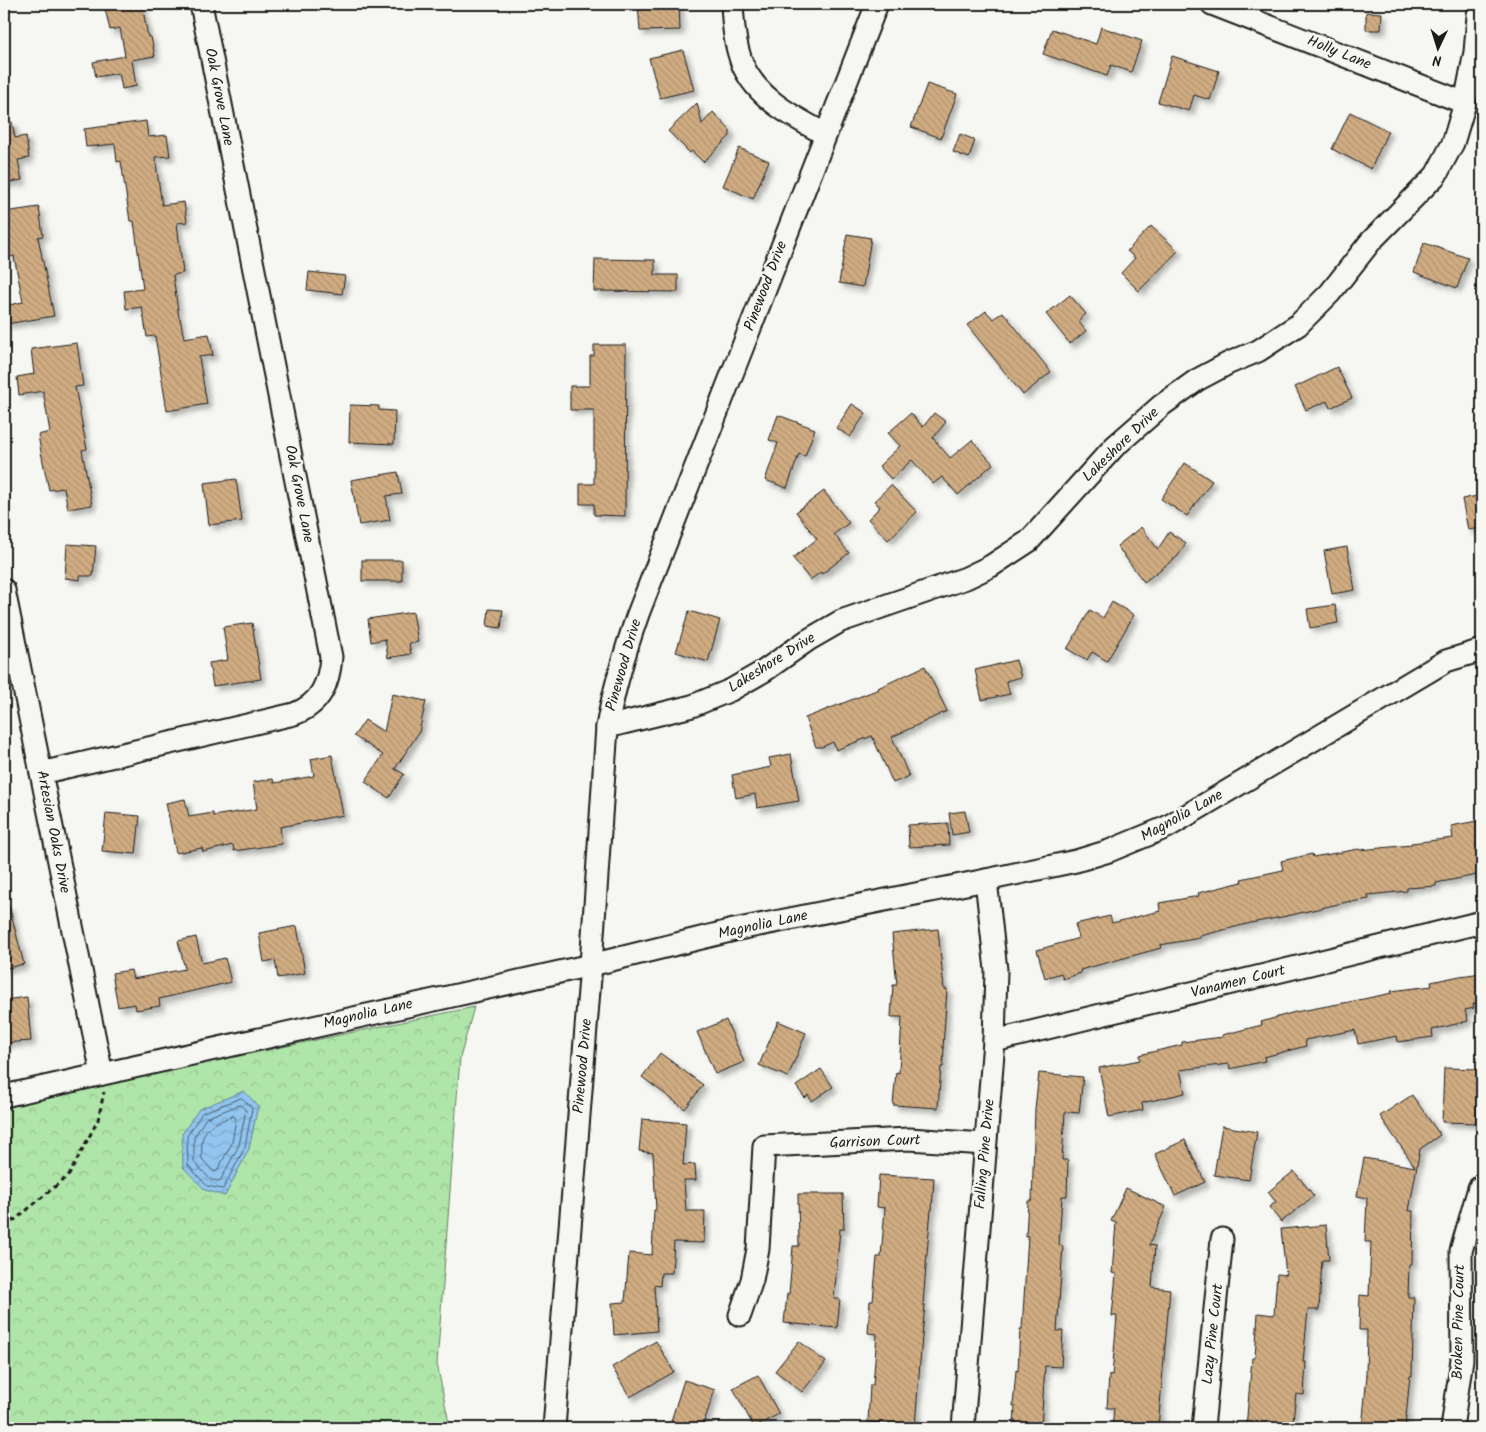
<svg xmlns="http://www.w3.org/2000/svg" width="1486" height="1432" font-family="Kalam,sans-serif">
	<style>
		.forest { fill: url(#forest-crowns); stroke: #668062 }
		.water { fill: url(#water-waves); stroke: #62819a }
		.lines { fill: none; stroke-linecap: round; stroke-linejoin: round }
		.shore { stroke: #4b5f70; stroke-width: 1 }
		.building { fill: url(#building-back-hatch); stroke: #1c1c1c; filter: url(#shadow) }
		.street-casing { stroke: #1c1c1c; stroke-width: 25 }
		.path { stroke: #1c1c1c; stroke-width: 3; stroke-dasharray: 5 4; stroke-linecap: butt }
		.street { stroke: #f6f6f2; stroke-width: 21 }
		.labels { text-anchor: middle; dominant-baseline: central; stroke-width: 5; stroke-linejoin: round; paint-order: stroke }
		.street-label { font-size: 15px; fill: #1c1c1c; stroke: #f6f6f2 }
	</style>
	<defs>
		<pattern id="forest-crowns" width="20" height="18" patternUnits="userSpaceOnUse" patternTransform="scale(1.25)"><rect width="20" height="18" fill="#afe5a8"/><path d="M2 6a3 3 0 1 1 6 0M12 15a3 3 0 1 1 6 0" fill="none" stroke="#96c490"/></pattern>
		<pattern id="water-waves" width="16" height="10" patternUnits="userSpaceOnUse" patternTransform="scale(1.25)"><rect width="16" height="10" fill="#91c4ee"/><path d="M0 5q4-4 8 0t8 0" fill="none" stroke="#7ca8cc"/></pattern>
		<pattern id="building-back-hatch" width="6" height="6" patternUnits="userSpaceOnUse" patternTransform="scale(1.25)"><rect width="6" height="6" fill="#d0ac82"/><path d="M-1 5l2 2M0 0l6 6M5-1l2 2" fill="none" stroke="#b29370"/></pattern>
		<filter id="shadow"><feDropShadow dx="4.5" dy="4.5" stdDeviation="2.5" flood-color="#0004"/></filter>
	</defs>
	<rect width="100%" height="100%" fill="#f6f6f2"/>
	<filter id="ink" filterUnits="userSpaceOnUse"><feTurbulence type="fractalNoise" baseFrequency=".02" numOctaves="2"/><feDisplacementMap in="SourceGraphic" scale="10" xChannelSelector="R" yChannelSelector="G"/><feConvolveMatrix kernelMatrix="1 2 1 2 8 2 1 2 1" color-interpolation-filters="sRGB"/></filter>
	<g filter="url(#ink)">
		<path class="forest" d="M 474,1007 L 460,1058 L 437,1364 L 450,1428 L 4,1428 L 4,1105 Z"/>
		<path class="water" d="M 244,1091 L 258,1106 L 249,1149 L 225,1196 L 205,1190 L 183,1167 L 182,1134 L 199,1109 Z"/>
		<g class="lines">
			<g class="shore">
				<path d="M 242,1098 L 252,1108 L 245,1147 L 223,1189 L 207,1186 L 188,1165 L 187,1136 L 202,1113 Z"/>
				<path d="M 240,1105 L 246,1110 L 239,1145 L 220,1181 L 211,1180 L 194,1162 L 194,1137 L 206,1118 Z"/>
				<path d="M 233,1116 L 236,1118 L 232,1143 L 217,1171 L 214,1172 L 202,1159 C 200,1129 206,1126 233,1116 Z"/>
			</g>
		</g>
		<g class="building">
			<path d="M 104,4 L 142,4 L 148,37 L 151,37 L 155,56 L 132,60 L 136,86 L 122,89 L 119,73 L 96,77 L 93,62 L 125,56 L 120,28 L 110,30 Z"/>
			<path d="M 638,4 L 679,4 L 680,30 L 640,31 Z"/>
			<path d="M 1366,12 L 1382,13 L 1381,30 L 1366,30 Z"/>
			<path d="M 1101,27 L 1142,41 L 1131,72 L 1111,65 L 1107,76 L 1043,54 L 1052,29 L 1096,44 Z"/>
			<path d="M 683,50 L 694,90 L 660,98 L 649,58 Z"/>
			<path d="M 1172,56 L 1219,71 L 1210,100 L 1194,95 L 1189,111 L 1158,102 Z"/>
			<path d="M 927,84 L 957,94 L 941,138 L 911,127 Z"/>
			<path d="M 697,103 L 702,124 L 713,112 L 730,130 L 730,136 L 703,162 L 692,151 L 690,153 L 668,131 Z"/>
			<path d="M 1350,112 L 1388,131 L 1371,169 L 1332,149 Z"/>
			<path d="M 146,121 L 148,137 L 167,135 L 170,156 L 155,157 L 162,205 L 184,202 L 187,222 L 177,223 L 183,273 L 173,275 L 179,318 L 180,318 L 184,338 L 209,334 L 213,355 L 199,357 L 207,404 L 167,411 L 155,336 L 147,337 L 142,307 L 126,309 L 124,291 L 143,289 L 134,221 L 130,221 L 121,161 L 117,162 L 115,144 L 86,147 L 84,129 Z"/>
			<path d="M 4,122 L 12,122 L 15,138 L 26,136 L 29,158 L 18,160 L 22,180 L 4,183 Z"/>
			<path d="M 960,134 L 975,140 L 969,158 L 953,152 Z"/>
			<path d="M 739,148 L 769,161 L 753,199 L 723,186 Z"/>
			<path d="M 39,207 L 43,236 L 38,237 L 54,316 L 6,324 L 4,306 L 23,302 L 14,256 L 8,257 L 4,232 L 4,212 Z"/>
			<path d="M 1151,226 L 1178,251 L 1139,291 L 1121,273 L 1135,258 L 1127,251 Z"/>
			<path d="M 847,234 L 871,238 L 863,287 L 839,283 Z"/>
			<path d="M 1424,243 L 1468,258 L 1457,288 L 1414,272 Z"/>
			<path d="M 595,259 L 655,260 L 655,275 L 678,275 L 678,292 L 594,291 Z"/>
			<path d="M 309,272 L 345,276 L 342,294 L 307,290 Z"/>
			<path d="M 1070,295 L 1086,314 L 1078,321 L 1086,331 L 1070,344 L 1046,314 Z"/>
			<path d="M 986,311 L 993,319 L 1003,312 L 1051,372 L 1023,395 L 967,325 Z"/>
			<path d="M 77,343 L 83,386 L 75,387 L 87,449 L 82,450 L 92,505 L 68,509 L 64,488 L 49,490 L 42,457 L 38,435 L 50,432 L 43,391 L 19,395 L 17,377 L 34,374 L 31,349 Z"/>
			<path d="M 594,345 L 626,345 L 625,516 L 594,515 L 594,504 L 580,504 L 580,484 L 594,484 L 594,410 L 570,410 L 570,386 L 590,386 L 590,356 L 594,356 Z"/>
			<path d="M 1337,367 L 1352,398 L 1330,408 L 1327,401 L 1306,410 L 1295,387 Z"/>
			<path d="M 852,404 L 866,413 L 850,437 L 836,428 Z"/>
			<path d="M 350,405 L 379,406 L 379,410 L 395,411 L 394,444 L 349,442 Z"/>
			<path d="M 911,413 L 923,427 L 934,413 L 946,422 L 933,438 L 950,458 L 972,440 L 993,464 L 958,495 L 942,477 L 933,484 L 912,460 L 891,479 L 879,466 L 900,446 L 888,433 Z"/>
			<path d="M 778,415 L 815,429 L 805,456 L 799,454 L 787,488 L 765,480 L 778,443 L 769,440 Z"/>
			<path d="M 1185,463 L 1212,481 L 1187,516 L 1161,499 Z"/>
			<path d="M 398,472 L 402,494 L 386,496 L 390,520 L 359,525 L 351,480 Z"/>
			<path d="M 236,479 L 242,521 L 209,525 L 204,483 Z"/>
			<path d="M 891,485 L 917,512 L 888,540 L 868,519 L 880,507 L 874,501 Z"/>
			<path d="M 824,491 L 849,523 L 834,534 L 849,553 L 822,574 L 821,572 L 810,580 L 793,558 L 817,539 L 796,512 Z"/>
			<path d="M 1482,495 L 1482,528 L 1468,530 L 1462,499 Z"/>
			<path d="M 1141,527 L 1158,549 L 1169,532 L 1186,543 L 1178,556 L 1144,582 L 1117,546 Z"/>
			<path d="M 67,544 L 96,546 L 93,576 L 80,576 L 80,580 L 65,578 Z"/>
			<path d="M 1347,547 L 1355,590 L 1332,594 L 1324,551 Z"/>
			<rect x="362" y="560" width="40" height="21"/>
			<path d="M 1112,602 L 1134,615 L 1107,661 L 1092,652 L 1087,660 L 1067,649 L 1090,610 L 1103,618 Z"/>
			<path d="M 1335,605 L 1338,623 L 1310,628 L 1307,609 Z"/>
			<path d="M 489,609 L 503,610 L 501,628 L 487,626 Z"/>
			<path d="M 689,611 L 720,620 L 708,662 L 676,652 Z"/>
			<path d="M 413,612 L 418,642 L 409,643 L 411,654 L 388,658 L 385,639 L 371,642 L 368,619 Z"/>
			<path d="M 252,623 L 261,679 L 213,686 L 209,663 L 228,660 L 223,627 Z"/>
			<path d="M 1016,660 L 1021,677 L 1006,681 L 1010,694 L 982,700 L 975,670 Z"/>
			<path d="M 925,666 L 947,711 L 892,737 L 909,776 L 893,783 L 872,736 L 836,750 L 833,742 L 822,747 L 816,747 L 805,718 L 879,689 L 878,688 Z"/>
			<path d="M 392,694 L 426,701 L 419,732 L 395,769 L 404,774 L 389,798 L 365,782 L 383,755 L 354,736 L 365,720 L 384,732 Z"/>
			<path d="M 791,754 L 799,801 L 757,808 L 755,794 L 736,798 L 732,775 L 771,767 L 769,758 Z"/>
			<path d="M 332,755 L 343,815 L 280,827 L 282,844 L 234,851 L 233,845 L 203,852 L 202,848 L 176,853 L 166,803 L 185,799 L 189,817 L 213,813 L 213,816 L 257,809 L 253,782 L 273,779 L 274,783 L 314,776 L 311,759 Z"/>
			<path d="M 965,811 L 969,832 L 952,835 L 949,813 Z"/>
			<path d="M 106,813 L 140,816 L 136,854 L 102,851 Z"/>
			<path d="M 1482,820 L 1482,874 L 1436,883 L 1436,886 L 1407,888 L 1407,891 L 1368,895 L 1369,899 L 1351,902 L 1351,901 L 1287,916 L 1251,923 L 1200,936 L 1200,938 L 1160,945 L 1161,948 L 1080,970 L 1081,973 L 1063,979 L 1061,973 L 1045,978 L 1037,950 L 1079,938 L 1075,924 L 1110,916 L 1112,923 L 1160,911 L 1159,903 L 1199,896 L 1198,893 L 1242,882 L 1241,879 L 1283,870 L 1281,861 L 1312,854 L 1313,857 L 1359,849 L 1360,850 L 1411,845 L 1411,843 L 1453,838 L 1451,826 Z"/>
			<path d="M 948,823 L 949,845 L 909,847 L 908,825 Z"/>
			<path d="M 9,906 L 24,964 L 4,969 L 4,907 Z"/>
			<path d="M 297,926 L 305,973 L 278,978 L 275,960 L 264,962 L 259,933 Z"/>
			<path d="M 938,929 L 944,989 L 947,989 L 943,1048 L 944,1048 L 943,1067 L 941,1067 L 938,1108 L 893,1105 L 896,1072 L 899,1073 L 902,1017 L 891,1017 L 893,985 L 897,985 L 892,934 Z"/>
			<path d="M 196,937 L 202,963 L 225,958 L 231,982 L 159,999 L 160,1006 L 136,1010 L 135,1004 L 118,1007 L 112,973 L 131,970 L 133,979 L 185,969 L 178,941 Z"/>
			<path d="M 1482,973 L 1482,1003 L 1473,1004 L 1474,1008 L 1465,1010 L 1468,1021 L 1432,1030 L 1433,1037 L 1398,1042 L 1397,1036 L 1358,1044 L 1355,1030 L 1305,1040 L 1306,1046 L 1264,1057 L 1265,1061 L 1230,1069 L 1229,1064 L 1180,1070 L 1185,1093 L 1142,1103 L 1143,1110 L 1109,1117 L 1099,1068 L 1140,1060 L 1139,1055 L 1182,1045 L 1182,1042 L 1223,1037 L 1222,1035 L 1262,1025 L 1261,1022 L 1295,1012 L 1349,1002 L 1392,993 L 1391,991 L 1432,986 L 1431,982 L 1460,976 Z"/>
			<path d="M 27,997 L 31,1041 L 4,1043 L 4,1000 Z"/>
			<path d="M 726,1020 L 744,1062 L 715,1074 L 697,1032 Z"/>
			<path d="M 778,1021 L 806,1033 L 788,1077 L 759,1065 Z"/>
			<path d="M 660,1053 L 703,1085 L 685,1109 L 642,1077 Z"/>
			<path d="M 1444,1068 L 1479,1069 L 1476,1123 L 1442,1122 Z"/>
			<path d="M 821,1069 L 833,1087 L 812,1101 L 808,1095 L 805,1098 L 796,1086 Z"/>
			<path d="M 1039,1073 L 1083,1077 L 1079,1113 L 1065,1112 L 1062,1160 L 1068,1160 L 1067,1196 L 1062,1196 L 1059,1245 L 1063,1246 L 1057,1331 L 1063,1331 L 1061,1367 L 1045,1366 L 1041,1428 L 1014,1428 L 1015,1406 L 1013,1406 L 1016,1370 L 1018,1371 L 1020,1329 L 1022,1329 L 1028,1236 L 1026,1236 L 1028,1201 L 1032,1201 L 1035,1109 Z"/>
			<path d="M 1412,1095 L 1440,1135 L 1420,1149 L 1409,1211 L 1413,1211 L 1412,1264 L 1409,1264 L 1408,1297 L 1414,1297 L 1412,1376 L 1410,1376 L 1405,1428 L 1362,1428 L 1367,1375 L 1366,1375 L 1367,1330 L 1359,1330 L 1360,1295 L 1369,1296 L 1371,1242 L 1365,1242 L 1367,1198 L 1357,1196 L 1364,1158 L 1415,1167 L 1380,1116 Z"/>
			<path d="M 642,1119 L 686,1123 L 683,1165 L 695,1164 L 696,1180 L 684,1180 L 686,1211 L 705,1211 L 704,1243 L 674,1242 L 672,1273 L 661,1273 L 660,1286 L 654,1285 L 657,1331 L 614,1335 L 612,1303 L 625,1302 L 629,1253 L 652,1255 L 654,1210 L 656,1210 L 653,1153 L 639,1151 Z"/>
			<path d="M 1222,1126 L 1257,1132 L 1249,1180 L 1214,1175 Z"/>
			<path d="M 1185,1140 L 1205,1182 L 1175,1196 L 1155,1154 Z"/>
			<path d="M 1294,1171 L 1314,1196 L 1281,1222 L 1269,1207 L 1276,1202 L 1268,1192 Z"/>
			<path d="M 879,1175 L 934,1178 L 932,1210 L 931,1210 L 927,1253 L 923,1305 L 925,1305 L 922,1337 L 915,1425 L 868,1422 L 870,1385 L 873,1385 L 877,1334 L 868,1333 L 870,1301 L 873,1301 L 877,1257 L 881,1257 L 885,1208 L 877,1207 Z"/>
			<path d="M 1126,1188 L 1166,1207 L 1149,1245 L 1155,1246 L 1152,1287 L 1170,1289 L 1158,1428 L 1112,1428 L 1114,1408 L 1107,1408 L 1109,1375 L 1112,1376 L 1117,1316 L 1112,1316 L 1116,1274 L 1112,1273 L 1116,1223 L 1111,1221 Z"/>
			<path d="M 798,1194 L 843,1194 L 844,1229 L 840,1229 L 834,1299 L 840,1299 L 837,1328 L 784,1323 L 787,1294 L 789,1294 L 793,1246 L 799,1246 Z"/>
			<path d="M 1326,1225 L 1329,1260 L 1322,1260 L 1319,1310 L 1308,1310 L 1303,1362 L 1306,1362 L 1304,1395 L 1296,1394 L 1292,1428 L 1246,1428 L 1252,1358 L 1255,1358 L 1258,1313 L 1274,1315 L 1277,1274 L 1286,1275 L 1281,1229 Z"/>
			<path d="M 656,1341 L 674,1372 L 630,1397 L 612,1367 Z"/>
			<path d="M 799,1341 L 826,1362 L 802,1392 L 775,1371 Z"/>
			<path d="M 758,1375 L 779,1414 L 754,1427 L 733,1388 Z"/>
			<path d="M 684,1380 L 715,1390 L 702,1428 L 696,1428 L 671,1421 Z"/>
		</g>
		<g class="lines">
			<g class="street-casing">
				<g id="street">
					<path d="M 732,4 C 733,21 734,38 739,54 C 749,94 791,116 825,134"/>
					<path d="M 1212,4 L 1465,103"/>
					<path d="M 4,590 L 102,1074"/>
					<path d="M 607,727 L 692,706 L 731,690 L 764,671 L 808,640 L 841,621 L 966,578 L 991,566 L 1029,541 L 1114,447 L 1162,405 L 1197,380 L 1229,363 L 1258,351 L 1298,325 L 1330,293 L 1371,241 L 1436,175 L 1453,143 L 1465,103 L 1475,52 L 1479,4"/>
					<path d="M 41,773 L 294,714 C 321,704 329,683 331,657 L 201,4"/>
					<path d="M 994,1041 L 1482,922"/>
					<path d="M 4,1096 L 591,965 L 734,930 L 986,880 L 1076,861 L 1109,851 L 1167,827 L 1446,661 L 1482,650"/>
					<path d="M 740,1315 L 752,1280 L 758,1249 L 764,1146 L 909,1139 L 985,1144"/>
					<path d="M 554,1428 L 591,965 L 607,727 C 614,688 625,651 638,614 L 877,4"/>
					<path d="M 963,1428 L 994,1041 L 996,970 L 986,880"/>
					<path d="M 1203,1428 L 1222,1239"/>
					<path d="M 1452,1428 L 1462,1359 L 1461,1251 L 1479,1188"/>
				</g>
			</g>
			<path class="path" d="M 4,1226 L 16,1219 L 69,1175 L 98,1120 L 104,1092"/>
			<use href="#street" class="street"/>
		</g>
	</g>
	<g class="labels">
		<g class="street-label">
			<text transform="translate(1339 53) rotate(22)">Holly Lane</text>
			<text transform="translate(219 97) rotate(79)">Oak Grove Lane</text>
			<text transform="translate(766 286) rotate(-69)">Pinewood Drive</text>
			<text transform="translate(1121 445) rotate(-44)">Lakeshore Drive</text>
			<text transform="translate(299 494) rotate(79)">Oak Grove Lane</text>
			<text transform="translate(772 663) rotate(-32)">Lakeshore Drive</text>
			<text transform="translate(624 665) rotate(-74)">Pinewood Drive</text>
			<text transform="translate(1182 816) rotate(-29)">Magnolia Lane</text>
			<text transform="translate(53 832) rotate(79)">Artesian Oaks Drive</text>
			<text transform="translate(763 925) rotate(-12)">Magnolia Lane</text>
			<text transform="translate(1238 982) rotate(-14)">Vanamen Court</text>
			<text transform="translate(368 1014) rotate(-13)">Magnolia Lane</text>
			<text transform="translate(583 1066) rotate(-85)">Pinewood Drive</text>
			<text transform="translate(875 1142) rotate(-2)">Garrison Court</text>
			<text transform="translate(985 1154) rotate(-85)">Falling Pine Drive</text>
			<text transform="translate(1459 1322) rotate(-89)">Broken Pine Court</text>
			<text transform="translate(1213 1334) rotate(-84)">Lazy Pine Court</text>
		</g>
	</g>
	<rect width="1486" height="1432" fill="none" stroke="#f6f6f2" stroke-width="20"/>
	<rect x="10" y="10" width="1466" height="1412" fill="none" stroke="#1c1c1c" stroke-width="2" filter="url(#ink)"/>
	<g transform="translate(1438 48) rotate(184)" stroke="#f6f6f2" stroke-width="4" paint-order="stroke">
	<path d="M0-4L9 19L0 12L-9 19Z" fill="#1c1c1c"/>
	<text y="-8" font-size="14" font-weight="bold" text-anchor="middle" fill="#1c1c1c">N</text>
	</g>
</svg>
